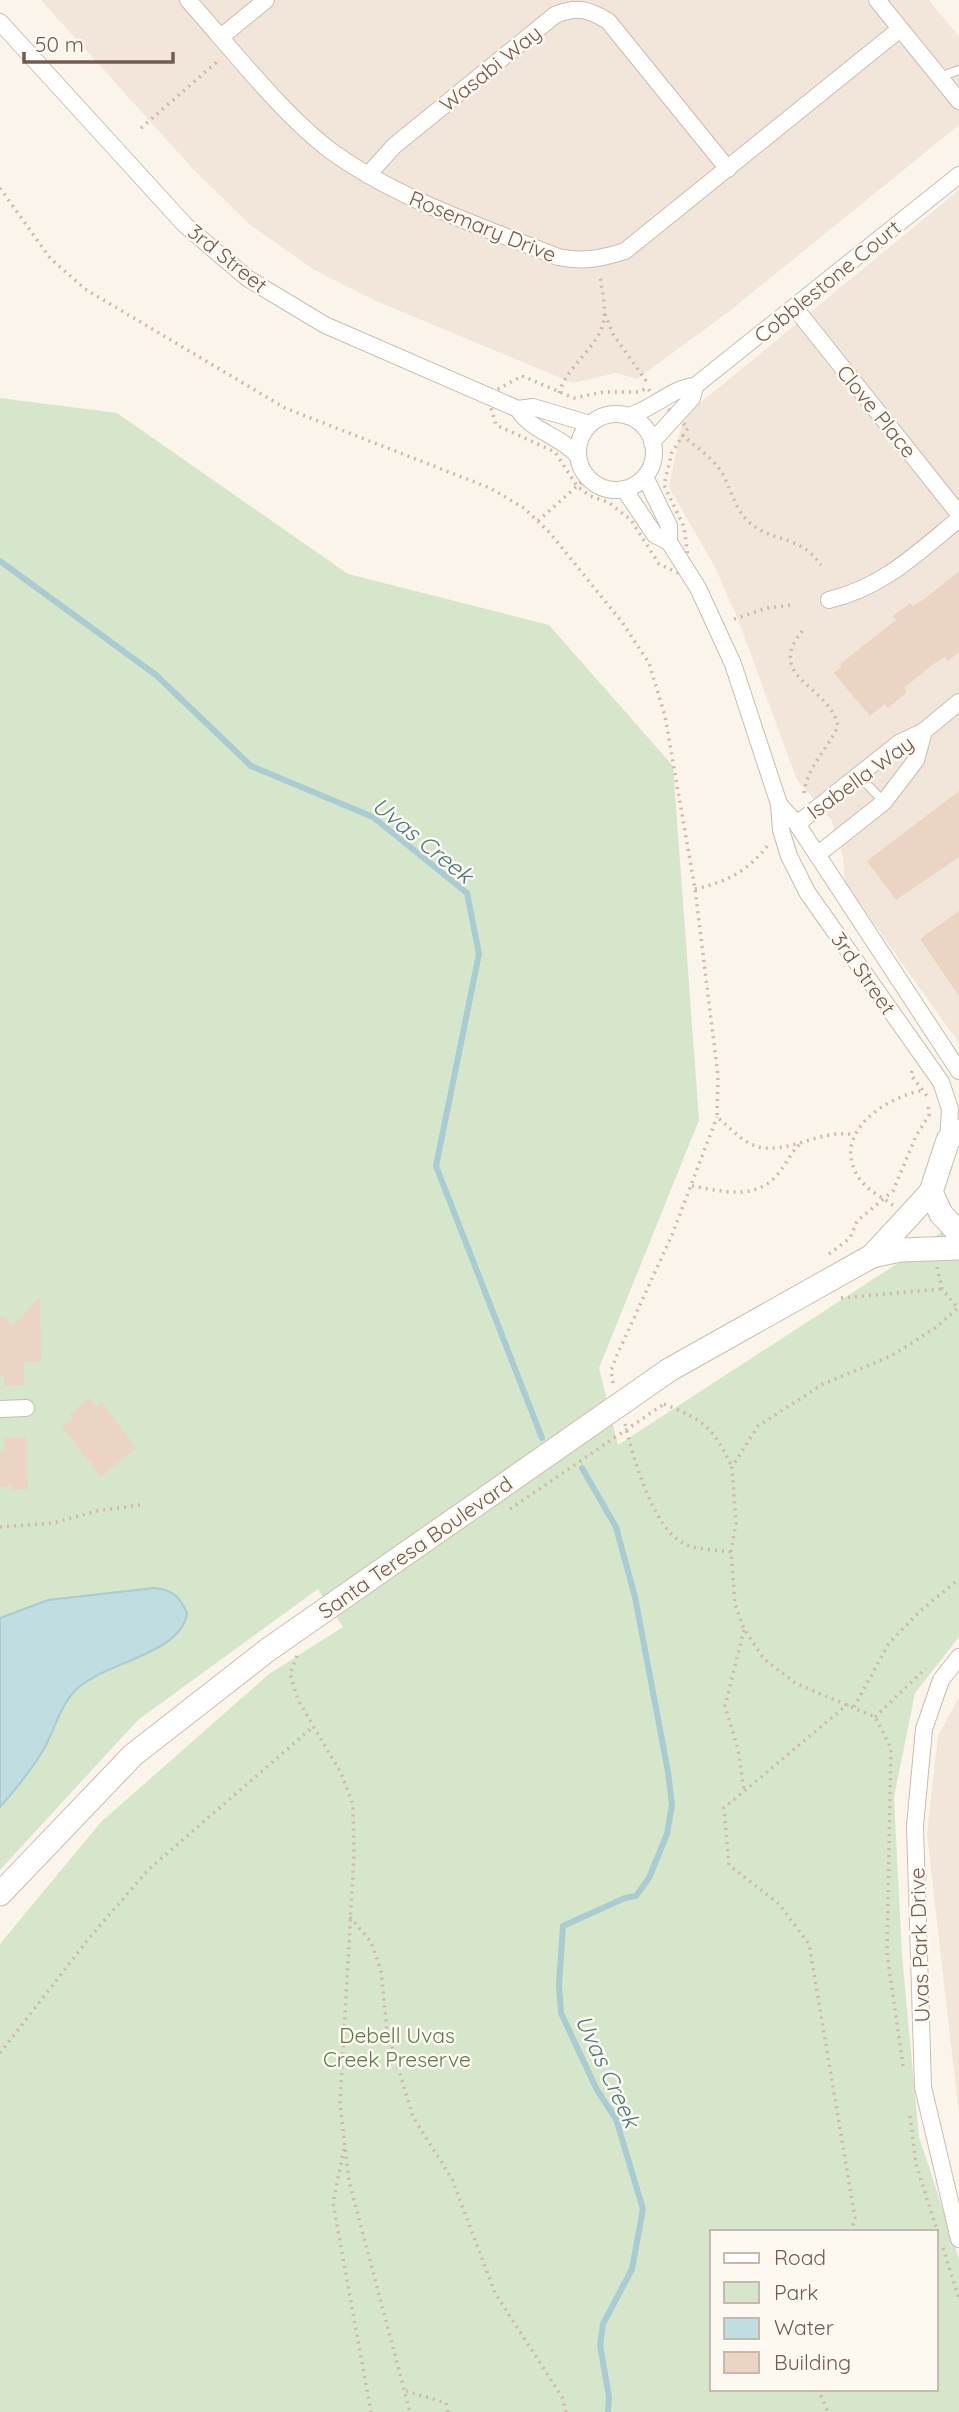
<svg xmlns="http://www.w3.org/2000/svg" width="959" height="2412" font-family="Quicksand,sans-serif">
	<style>
		.residential { fill: #f1e6d9 }
		.green { fill: #d5e6ca; fill-rule: evenodd }
		.water { fill: #c0dde2; stroke: #a8ccd2; stroke-width: 2 }
		.lines { fill: none; stroke-linecap: round; stroke-linejoin: round }
		.stream { stroke: #a8ccd2; stroke-width: 6 }
		.building { fill: #ecd4c5 }
		.service-casing { stroke: #cbbcb1; stroke-width: 10 }
		.minor-casing { stroke: #cbbcb1; stroke-width: 18 }
		.secondary-casing { stroke: #cdbcaf; stroke-width: 25 }
		.path { stroke: #d1b8a8; stroke-width: 3.5; stroke-dasharray: 2 5; stroke-linecap: butt }
		.service { stroke: #fff; stroke-width: 8 }
		.minor { stroke: #fff; stroke-width: 16 }
		.secondary { stroke: #fff; stroke-width: 23 }
		.secondary-bridge-casing { stroke: #cdbcaf; stroke-width: 25; stroke-linecap: butt }
		.path-bridge { stroke: #d1b8a8; stroke-width: 3.5; stroke-dasharray: 2 5; stroke-linecap: butt }
		.secondary-bridge { stroke: #fff; stroke-width: 23 }
		.labels { text-anchor: middle; dominant-baseline: central; stroke-width: 5; stroke-linejoin: round; paint-order: stroke }
		.street-label { font-size: 21px; fill: #725c50; stroke: #fdf8f0 }
		.park-label { font-size: 21px; fill: #5b7b4d; stroke: #fdf8f0 }
		.water-label { font-size: 23px; font-style: italic; fill: #4c7a82; stroke: #fdf8f0 }
	</style>
	<rect width="100%" height="100%" fill="#faf4ea"/>
	<g class="residential">
		<path d="M 41,0 L 929,0 L 959,37 L 959,125 L 727,313 L 637,379 L 616,373 L 573,383 L 376,301 L 313,269 L 249,224 L 193,169 Z"/>
		<path d="M 959,190 L 959,1043 L 845,883 L 843,856 L 831,819 L 797,780 L 739,622 L 715,567 L 669,487 L 683,417 Z"/>
		<path d="M 959,1697 L 959,2114 L 927,1834 L 938,1736 Z"/>
	</g>
	<path class="green" d="M 0,398 L 117,413 L 348,574 L 549,625 L 673,766 L 699,1120 L 599,1368 L 618,1445 L 918,1250 L 959,1218 L 959,1637 L 915,1693 L 894,1797 L 902,1956 L 919,2137 L 959,2259 L 959,2412 L 0,2412 L 0,1944 L 101,1822 L 269,1674 L 343,1627 L 318,1589 L 138,1720 L 0,1870 ZM 712,2232 L 936,2232 L 936,2389 L 712,2389 Z"/>
	<path class="water" d="M 154,1588 C 172,1589 180,1597 187,1613 C 181,1657 99,1661 72,1694 C 59,1709 54,1730 45,1747 C 33,1768 16,1789 0,1807 L 0,1618 L 48,1600 Z"/>
	<g class="lines">
		<g class="stream">
			<path d="M 0,561 L 156,675 L 251,766 L 373,817 L 467,893 L 479,954 L 436,1166 L 542,1438"/>
			<path d="M 582,1468 L 616,1527 L 635,1597 L 668,1772 L 672,1805 L 667,1834 L 649,1878 L 636,1896 L 625,1898 L 563,1926 L 559,1985 L 561,2013 L 597,2090 L 616,2119 L 643,2209 L 632,2269 L 603,2324 L 600,2345 L 609,2397 L 608,2412"/>
		</g>
	</g>
	<g class="building">
		<path d="M 959,571 L 959,652 L 948,661 L 945,657 L 932,665 L 904,688 L 907,692 L 888,708 L 885,704 L 870,716 L 834,673 L 842,666 L 840,664 L 896,620 L 893,616 L 910,603 L 913,606 L 927,597 Z"/>
		<path d="M 959,791 L 959,857 L 896,900 L 867,861 Z"/>
		<path d="M 959,911 L 959,996 L 920,939 Z"/>
		<path d="M 40,1297 L 41,1362 L 24,1362 L 24,1385 L 4,1386 L 4,1376 L 0,1376 L 0,1315 L 13,1325 Z"/>
		<path d="M 89,1398 L 96,1407 L 102,1402 L 136,1448 L 101,1477 L 62,1427 L 73,1418 L 70,1414 Z"/>
		<path d="M 26,1437 L 28,1489 L 12,1490 L 12,1486 L 0,1487 L 0,1452 L 5,1452 L 4,1438 Z"/>
	</g>
	<g class="lines">
		<g class="service-casing">
			<g id="service">
				<path d="M 940,77 L 959,70"/>
				<path d="M 858,775 L 884,802"/>
			</g>
		</g>
		<g class="minor-casing">
			<g id="minor">
				<path d="M 188,0 C 230,47 282,114 331,151 C 399,200 481,226 558,257 C 583,262 600,259 625,251 L 900,29"/>
				<path d="M 877,0 L 959,101"/>
				<path d="M 0,22 L 185,225 L 247,278 L 325,325 L 518,409 L 533,407 L 590,424"/>
				<path d="M 221,37 L 266,0"/>
				<path d="M 368,175 L 394,146 L 555,15 C 577,6 588,9 608,21 L 728,169"/>
				<path d="M 795,308 L 959,514"/>
				<path d="M 518,409 C 532,432 560,435 578,456"/>
				<circle cx="616" cy="452" r="38"/>
				<path d="M 628,416 C 652,410 671,388 695,386 L 959,175"/>
				<path d="M 652,442 L 692,398 L 695,386"/>
				<path d="M 645,477 L 669,526 L 669,542 L 698,588 L 733,664 L 779,804 L 781,830 L 789,856 L 807,892 L 941,1082 L 950,1109 L 948,1140"/>
				<path d="M 624,489 L 655,535 L 669,542"/>
				<path d="M 829,600 C 883,587 916,554 959,519"/>
				<path d="M 779,804 L 797,824 L 959,1071"/>
				<path d="M 797,824 L 899,743 L 924,731 L 959,702"/>
				<path d="M 817,855 L 884,802 L 916,760 L 924,731"/>
				<path d="M 0,1409 L 26,1408"/>
				<path d="M 959,1657 L 941,1680 L 924,1729 L 915,1826 L 923,2087 L 959,2239"/>
			</g>
		</g>
		<g class="secondary-casing">
			<g id="secondary">
				<path d="M 959,1131 L 948,1140 L 931,1192 L 941,1214 L 959,1233"/>
				<path d="M 872,1256 L 931,1192"/>
				<path d="M 669,1370 L 872,1256 L 900,1250 L 959,1248"/>
				<path d="M 0,1894 L 133,1755 L 269,1649"/>
			</g>
		</g>
		<g class="path">
			<path d="M 141,128 L 219,60"/>
			<path d="M 0,188 L 50,258 L 85,289 L 285,408 L 490,488 L 524,508 L 550,533 L 622,622 L 649,663 L 665,716 L 695,889 L 718,1076 L 717,1117 C 727,1125 736,1135 747,1142 C 780,1162 818,1127 854,1135"/>
			<path d="M 605,314 L 613,334 L 649,385"/>
			<path d="M 522,376 L 574,398 L 603,392 L 639,392 L 647,388 L 688,428 L 672,452 L 664,485 L 684,527 L 691,579 L 659,564 L 631,520 L 608,502 L 590,496 L 577,486 L 555,452 L 496,425 L 487,395 Z"/>
			<path d="M 559,393 C 567,368 589,354 600,332 C 609,315 602,293 600,276"/>
			<path d="M 682,435 C 696,447 712,457 722,473 C 731,488 734,508 748,521 C 772,544 799,533 821,565"/>
			<path d="M 538,521 L 587,477"/>
			<path d="M 734,619 L 767,608 L 793,605"/>
			<path d="M 804,793 C 807,767 827,750 838,726 C 829,684 762,678 804,629"/>
			<path d="M 695,889 C 727,882 748,871 768,845"/>
			<path d="M 912,1071 L 911,1075 L 927,1096"/>
			<path d="M 692,1186 C 721,1191 755,1201 777,1175 C 786,1165 790,1153 801,1143"/>
			<path d="M 893,1205 C 880,1196 863,1188 856,1173 C 834,1131 886,1098 920,1091"/>
			<path d="M 829,1254 L 850,1238 L 857,1221 L 893,1191 L 916,1136 L 929,1115 L 928,1103"/>
			<path d="M 937,1267 L 942,1289 L 958,1308"/>
			<path d="M 841,1298 L 942,1289"/>
			<path d="M 613,1383 L 611,1371 L 617,1355 L 672,1235 L 717,1117"/>
			<path d="M 664,1404 C 706,1421 713,1428 732,1467"/>
			<path d="M 625,1424 C 633,1456 653,1532 687,1545 C 700,1550 717,1550 731,1552"/>
			<path d="M 0,1527 L 53,1523 L 97,1511 L 140,1505"/>
			<path d="M 744,1630 L 725,1706 L 738,1749 L 744,1791"/>
			<path d="M 297,1656 L 290,1674 L 298,1700 L 341,1773 L 353,1805 L 354,1856 L 340,2103 L 349,2181 L 410,2412"/>
			<path d="M 848,1704 L 724,1808 L 729,1865 L 779,1904 L 809,1944 L 855,2218 L 851,2232"/>
			<path d="M 854,1707 L 889,1643 L 920,1611 L 959,1579"/>
			<path d="M 875,1717 L 926,1668"/>
			<path d="M 350,1917 L 371,1942 L 381,1970 L 387,2031 L 413,2117 L 452,2179 L 495,2293 L 562,2397 L 566,2412"/>
			<path d="M 0,2053 L 90,1937 L 148,1870 L 314,1726"/>
			<path d="M 903,2066 L 887,1953 L 891,1748 L 875,1717 L 795,1683 L 764,1659 L 744,1629 L 735,1604 L 731,1552 L 736,1523 L 732,1467 L 758,1426 L 823,1384 L 891,1356 L 934,1329 L 959,1307"/>
			<path d="M 910,2116 L 916,2164 L 936,2227"/>
			<path d="M 344,2149 L 333,2203 L 371,2412"/>
			<path d="M 943,2248 L 959,2299"/>
			<path d="M 818,2389 L 828,2412"/>
			<path d="M 406,2391 L 446,2403 L 448,2412"/>
		</g>
		<use href="#service" class="service"/>
		<use href="#minor" class="minor"/>
		<use href="#secondary" class="secondary"/>
		<g class="secondary-bridge-casing">
			<path id="secondary-bridge" d="M 269,1649 L 669,1370"/>
		</g>
		<path class="path-bridge" d="M 510,1509 L 664,1404"/>
		<use href="#secondary-bridge" class="secondary-bridge"/>
	</g>
	<g class="labels">
		<g class="street-label">
			<text transform="translate(490 68) rotate(-39)">Wasabi Way</text>
			<text transform="translate(483 226) rotate(22)">Rosemary Drive</text>
			<text transform="translate(228 258) rotate(39)">3rd Street</text>
			<text transform="translate(827 281) rotate(-39)">Cobblestone Court</text>
			<text transform="translate(877 411) rotate(51)">Clove Place</text>
			<text transform="translate(860 777) rotate(-36)">Isabella Way</text>
			<text transform="translate(864 973) rotate(55)">3rd Street</text>
			<text transform="translate(415 1547) rotate(-35)">Santa Teresa Boulevard</text>
			<text transform="translate(919 1945) rotate(-92)">Uvas Park Drive</text>
		</g>
		<g class="park-label">
			<text x="397" y="2035">Debell Uvas<tspan x="397" dy="24">Creek Preserve</tspan></text>
		</g>
		<g class="water-label">
			<text transform="translate(423 840) rotate(39)">Uvas Creek</text>
			<text transform="translate(608 2071) rotate(65)">Uvas Creek</text>
		</g>
	</g>
	<rect x="710" y="2230" width="228" height="161" fill="#fdf8f0" stroke="#c5bab0" stroke-width="2"/>
	<rect x="724" y="2253" width="35" height="10" fill="#ffffff" stroke="#c5bab0" stroke-width="2"/>
	<text x="774" y="2265" font-size="21" fill="#725c50">Road</text>
	<rect x="724" y="2282" width="35" height="21" fill="#d5e6ca" stroke="#c5bab0" stroke-width="2"/>
	<text x="774" y="2300" font-size="21" fill="#725c50">Park</text>
	<rect x="724" y="2318" width="35" height="21" fill="#c0dde2" stroke="#c5bab0" stroke-width="2"/>
	<text x="774" y="2335" font-size="21" fill="#725c50">Water</text>
	<rect x="724" y="2352" width="35" height="21" fill="#ecd4c5" stroke="#c5bab0" stroke-width="2"/>
	<text x="774" y="2370" font-size="21" fill="#725c50">Building</text>
	<path d="M24 52v10h149v-10" fill="none" stroke="#725c50" stroke-width="3.5"/>
	<text x="35" y="52" font-size="21" fill="#725c50" stroke="#fdf8f0" stroke-width="5" paint-order="stroke">50 m</text>
</svg>
